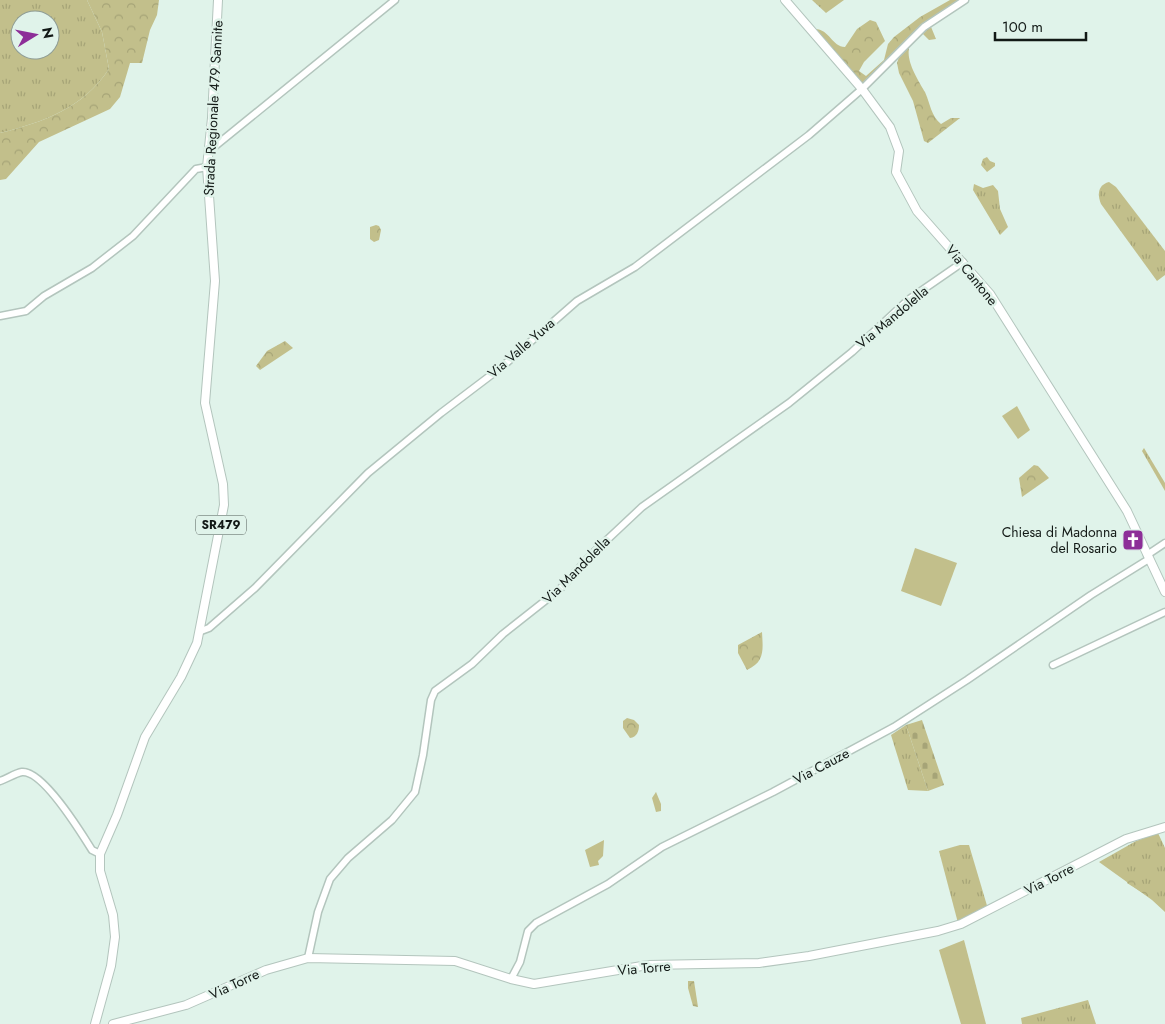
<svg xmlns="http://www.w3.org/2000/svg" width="1165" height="1024" font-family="Jost,sans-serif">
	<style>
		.grass { fill: url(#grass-tufts); fill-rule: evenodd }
		.forest { fill: url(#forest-crowns) }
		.cemetery { fill: url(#cemetery-stones) }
		.green { fill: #c2bf8b }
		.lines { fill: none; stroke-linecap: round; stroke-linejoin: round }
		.minor-casing { stroke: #b3c5bd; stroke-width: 9 }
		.major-casing { stroke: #b3c5bd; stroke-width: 10 }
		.minor { stroke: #fff; stroke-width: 6 }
		.major { stroke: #fff; stroke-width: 8 }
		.labels { text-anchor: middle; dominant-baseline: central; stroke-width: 5; stroke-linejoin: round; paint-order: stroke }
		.shield { fill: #e0f3ea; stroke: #505a56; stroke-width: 1 }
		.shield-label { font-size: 12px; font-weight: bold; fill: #121916 }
		.street-label { font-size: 14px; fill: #121916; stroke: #e0f3ea }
		.poi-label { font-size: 14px; fill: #121916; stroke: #e0f3ea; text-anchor: end }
	</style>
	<defs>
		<pattern id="grass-tufts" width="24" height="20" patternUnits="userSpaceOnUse" patternTransform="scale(1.25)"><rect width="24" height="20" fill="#c2bf8b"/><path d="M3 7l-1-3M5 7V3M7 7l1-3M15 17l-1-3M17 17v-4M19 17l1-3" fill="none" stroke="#a6a477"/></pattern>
		<pattern id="forest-crowns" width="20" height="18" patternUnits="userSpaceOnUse" patternTransform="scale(1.25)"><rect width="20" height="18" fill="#c2bf8b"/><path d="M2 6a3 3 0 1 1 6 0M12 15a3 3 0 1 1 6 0" fill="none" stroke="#a6a477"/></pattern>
		<pattern id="cemetery-stones" width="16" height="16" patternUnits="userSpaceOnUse" patternTransform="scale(1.25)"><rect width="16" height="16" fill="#c2bf8b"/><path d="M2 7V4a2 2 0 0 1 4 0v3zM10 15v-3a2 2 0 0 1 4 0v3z" fill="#a6a477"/></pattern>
	</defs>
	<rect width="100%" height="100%" fill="#e0f3ea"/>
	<g class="grass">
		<path d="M 0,0 L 87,0 L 102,32 L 109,69 C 83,108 44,122 0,133 ZM 20,20 L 50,20 L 50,50 L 20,50 Z"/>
		<path d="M 812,0 L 844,0 L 826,13 Z"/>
		<path d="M 1109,182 L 1116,187 L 1165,251 L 1165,275 L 1157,281 L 1101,204 C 1097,194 1098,185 1109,182 Z"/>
		<path d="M 974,184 L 983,188 L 993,185 L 998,191 L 1000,209 L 1008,227 L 1000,235 L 973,190 Z"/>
		<path d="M 1144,448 L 1165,483 L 1165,491 L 1142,451 Z"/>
		<path d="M 906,725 L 928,791 L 908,790 L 891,735 Z"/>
		<path d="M 1158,833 L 1165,848 L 1165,912 L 1152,900 L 1099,862 L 1136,841 Z"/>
		<path d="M 960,845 L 969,845 L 988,909 L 958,923 L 939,851 Z"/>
		<path d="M 1088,1000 L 1096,1024 L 1022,1024 L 1021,1018 Z"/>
	</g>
	<g class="forest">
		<path d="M 87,0 L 159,0 L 157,15 L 150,30 L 142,63 L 130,63 L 120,97 L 110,109 L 39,142 L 6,179 L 0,180 L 0,133 C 44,122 83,108 109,69 L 102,32 Z"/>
		<path d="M 950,0 L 961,0 L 929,22 L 936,39 L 929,40 L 922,33 C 895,46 916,76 925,92 C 930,103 931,116 941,124 L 951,118 L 960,118 L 928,143 L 924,141 L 913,101 L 899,73 L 897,63 L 899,57 L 895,53 L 862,85 L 814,29 C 829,28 832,47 845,47 L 857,29 L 870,20 L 876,22 L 885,41 L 864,62 L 859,71 L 866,76 L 884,60 L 888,44 L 894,37 L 920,17 Z"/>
		<path d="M 987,157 L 990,161 L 995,163 L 995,166 L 987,172 L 981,165 L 983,159 Z"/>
		<path d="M 376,225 L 379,226 L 381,230 L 379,240 L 374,242 L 370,239 L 370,227 Z"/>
		<path d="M 285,341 L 293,348 L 260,370 L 256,366 L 267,351 Z"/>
		<path d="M 1034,465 L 1038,466 L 1049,478 L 1022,497 L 1019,478 Z"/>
		<path d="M 762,632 C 763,650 765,662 747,670 L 738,653 L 738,645 Z"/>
		<path d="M 627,718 L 634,720 L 639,725 C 639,731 637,737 630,738 L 623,728 L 623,721 Z"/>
		<path d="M 656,792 L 661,804 L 661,811 L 656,812 L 652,798 Z"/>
		<path d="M 1129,877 L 1132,877 L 1145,886 L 1149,897 L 1127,883 Z"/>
		<path d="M 688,981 L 694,981 L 698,1007 L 693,1006 L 688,988 Z"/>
	</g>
	<path class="cemetery" d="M 922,720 L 944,785 L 928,791 L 906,725 Z"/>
	<g class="green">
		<path d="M 1017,406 L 1030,430 L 1018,439 L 1002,416 Z"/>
		<path d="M 915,548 L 957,563 L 941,606 L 901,591 Z"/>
		<path d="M 604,840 L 603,856 L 598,861 L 599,865 L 590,867 L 585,850 Z"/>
		<path d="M 964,940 L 986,1024 L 961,1024 L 939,950 Z"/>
	</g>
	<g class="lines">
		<g class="minor-casing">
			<g id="minor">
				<path d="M 209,148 L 214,147 L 395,0"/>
				<path d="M 0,316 L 26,311 L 44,296 L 92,268 L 133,236 L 196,169 L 207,167"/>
				<path d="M 1147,555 L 1165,543"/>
				<path d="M 201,631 L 209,628 L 255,588 L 368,473 L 441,413 L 503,366 L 577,301 L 635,267 L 809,135 L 862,89 L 924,27 L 965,0"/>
				<path d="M 1053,665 L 1165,612"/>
				<path d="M 0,781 C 7,779 15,773 22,772 C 43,770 82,834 92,850 L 100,854"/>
				<path d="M 308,958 L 318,912 L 330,879 L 348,858 L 392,820 L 415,792 L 423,755 L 431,700 L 435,691 L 472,664 L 503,634 L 560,589 L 593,553 L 642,507 L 789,403 L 852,352 L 908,300 L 963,262"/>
				<path d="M 511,979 L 520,962 L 528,931 L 536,923 L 608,884 L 662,847 L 773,792 L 894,727 L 967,680 L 1091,595 L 1149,559"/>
			</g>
		</g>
		<g class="major-casing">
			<g id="major">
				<path d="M 785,0 L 862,89 L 890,127 L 899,151 L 896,172 L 917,211 L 990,294 L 1127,511 L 1165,592"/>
				<path d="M 95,1024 L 111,966 L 115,937 L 113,915 L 100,871 L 100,854 L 117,815 L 145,737 L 181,677 L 197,643 L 224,505 L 223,484 L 205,403 L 215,281 L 207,167 L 212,118 L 218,0"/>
				<path d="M 113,1024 L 186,1005 L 266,970 L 308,958 L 455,961 L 511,979 L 534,984 L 648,965 L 759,963 L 809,956 L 938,931 L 961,924 L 1126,839 L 1165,827"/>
			</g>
		</g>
		<use href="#minor" class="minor"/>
		<use href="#major" class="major"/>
	</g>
	<defs>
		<g id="church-square" transform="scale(1.125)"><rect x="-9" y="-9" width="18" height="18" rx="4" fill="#8d2e98" stroke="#e0f3ea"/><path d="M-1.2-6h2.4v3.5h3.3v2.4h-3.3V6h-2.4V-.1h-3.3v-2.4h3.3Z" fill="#fff"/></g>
	</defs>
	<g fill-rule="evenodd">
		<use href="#church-square" x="1133" y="540"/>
	</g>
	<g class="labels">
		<rect class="shield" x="196" y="515.5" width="50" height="19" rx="4"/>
		<g class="shield-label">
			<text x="221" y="525">SR479</text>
		</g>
		<g class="street-label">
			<text transform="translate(213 108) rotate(-87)">Strada Regionale 479 Sannite</text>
			<text transform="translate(972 275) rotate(51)">Via Cantone</text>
			<text transform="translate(892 317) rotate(-40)">Via Mandolella</text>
			<text transform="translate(521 348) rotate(-41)">Via Valle Yuva</text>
			<text transform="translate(576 570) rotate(-45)">Via Mandolella</text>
			<text transform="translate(821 766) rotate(-28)">Via Cauze</text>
			<text transform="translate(1049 879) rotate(-27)">Via Torre</text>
			<text transform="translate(644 968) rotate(-5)">Via Torre</text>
			<text transform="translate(234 984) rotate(-25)">Via Torre</text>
		</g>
		<g class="poi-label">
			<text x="1117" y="532">Chiesa di Madonna<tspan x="1117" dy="16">del Rosario</tspan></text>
		</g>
	</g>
	<g transform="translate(35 35) rotate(80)"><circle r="24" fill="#e0f3ea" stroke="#8e9c95"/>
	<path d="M0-4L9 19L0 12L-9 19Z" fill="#8d2e98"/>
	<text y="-8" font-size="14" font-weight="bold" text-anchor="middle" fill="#121916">N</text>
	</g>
	<path d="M995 32v8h91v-8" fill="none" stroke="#121916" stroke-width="2.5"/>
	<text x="1002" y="32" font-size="15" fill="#121916" stroke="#e0f3ea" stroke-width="4" paint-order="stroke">100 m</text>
</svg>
